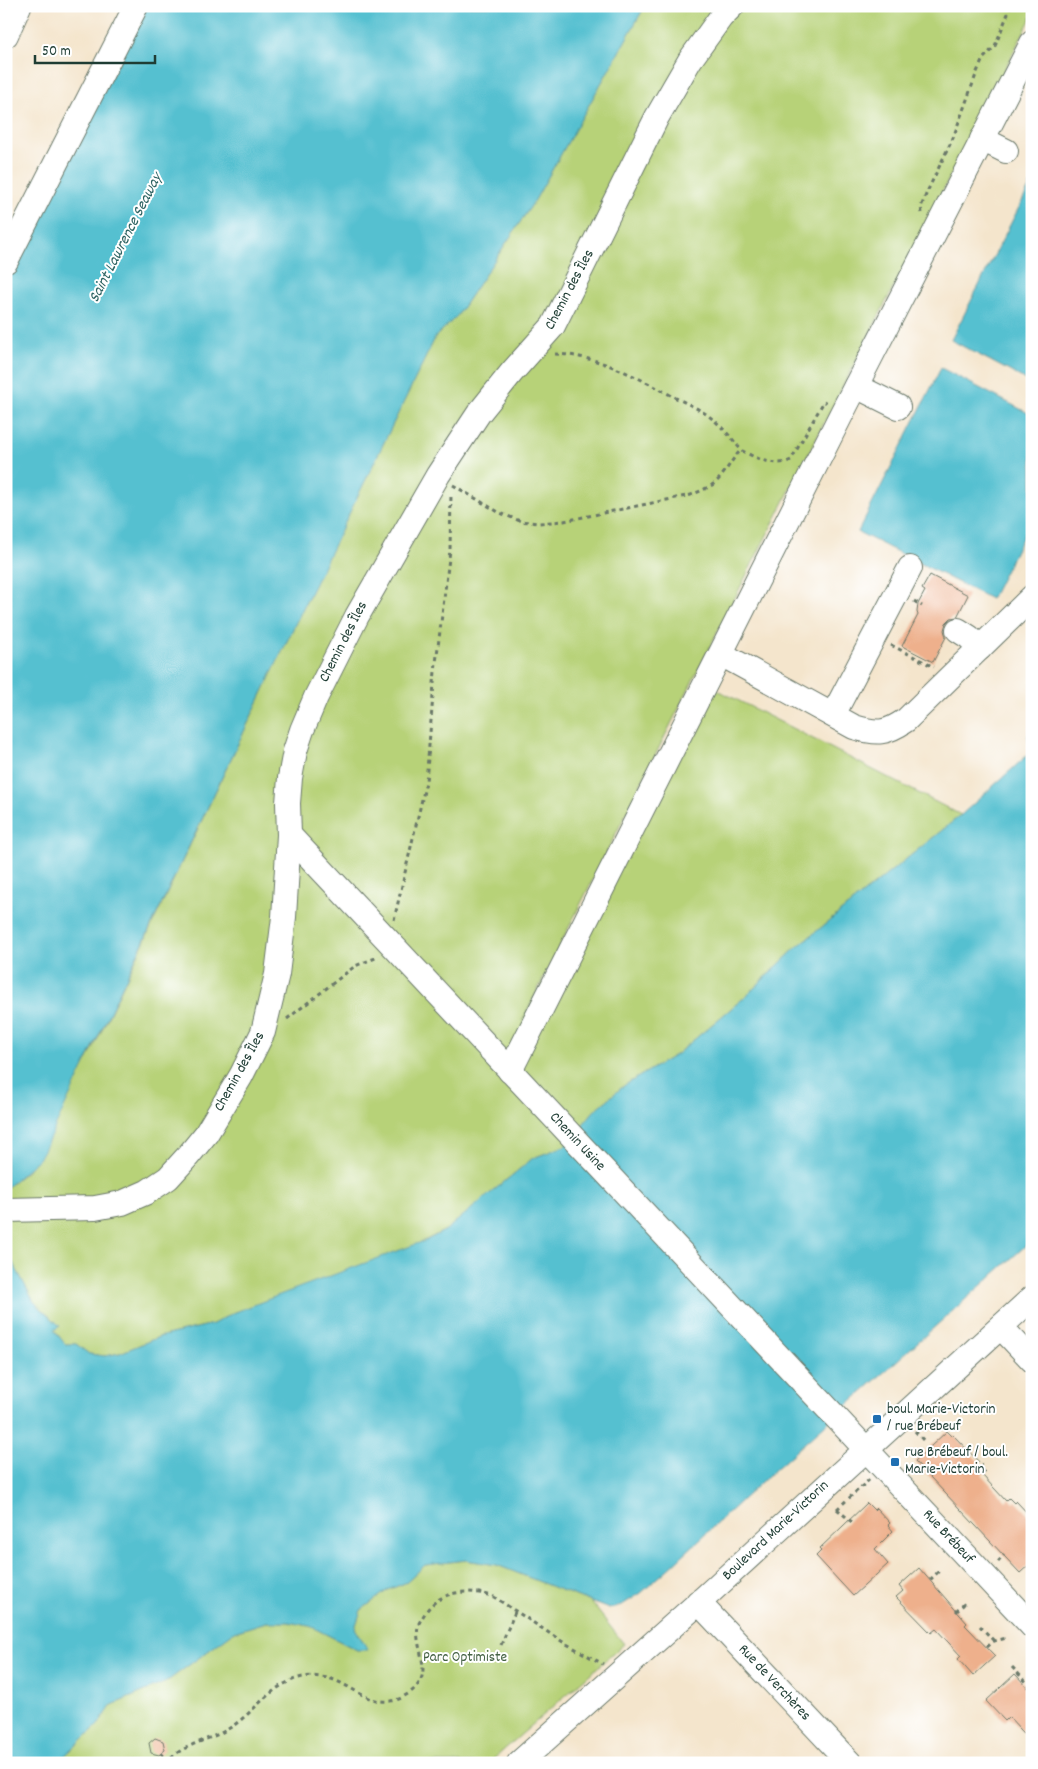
<svg xmlns="http://www.w3.org/2000/svg" width="1038" height="1769" font-family="Dekko,sans-serif">
	<style>
		.green { fill: #b7d278; stroke: #6b8856 }
		.water { fill: #55c0d0; stroke: #3a7e82 }
		.building { fill: #eeb08c }
		.lines { fill: none; stroke-linecap: round; stroke-linejoin: round }
		.minor-casing { stroke: #6a7869; stroke-width: 26 }
		.path { stroke: #6a7869; stroke-width: 3; stroke-dasharray: 4 4; stroke-linecap: butt }
		.minor { stroke: #fff; stroke-width: 24 }
		.poi-dot { fill: #1f6fb2; stroke: #fff; stroke-width: 2 }
		.labels { text-anchor: middle; dominant-baseline: central; stroke-width: 4; stroke-linejoin: round; paint-order: stroke }
		.street-label { font-size: 15px; fill: #1f3d34; stroke: #fff }
		.poi-label { font-size: 15px; fill: #1f3d34; stroke: #fff; text-anchor: start }
		.park-label { font-size: 15px; fill: #456245; stroke: #fff }
		.water-label { font-size: 16px; font-style: italic; fill: #2f6463; stroke: #fff }
	</style>
	<rect width="100%" height="100%" fill="#fff"/>
	<filter id="ink" filterUnits="userSpaceOnUse"><feTurbulence type="fractalNoise" baseFrequency=".02" numOctaves="2"/><feDisplacementMap in="SourceGraphic" scale="10" xChannelSelector="R" yChannelSelector="G"/><feConvolveMatrix kernelMatrix="1 2 1 2 8 2 1 2 1" color-interpolation-filters="sRGB"/></filter>
	<filter id="wash" filterUnits="userSpaceOnUse"><feTurbulence type="fractalNoise" baseFrequency=".0096" numOctaves="4" result="noise"/><feDisplacementMap in="SourceGraphic" scale="20" xChannelSelector="R" yChannelSelector="G"/><feGaussianBlur stdDeviation="1.12" result="paint"/><feColorMatrix in="noise" values="0 0 0 0 0 0 0 0 0 0 0 0 0 0 0 0 0 1.4 0 .05"/><feComposite in="paint" operator="in"/></filter>
	<g filter="url(#wash)">
		<rect width="100%" height="100%" fill="#f4e5cc"/>
		<g class="green">
			<path d="M 645,6 L 1032,6 L 1032,16 L 694,678 L 522,1021 L 714,688 L 961,815 L 797,947 L 746,996 L 677,1054 L 625,1085 L 594,1111 L 565,1146 L 533,1158 L 446,1230 L 410,1248 L 233,1313 L 213,1324 L 159,1337 L 120,1353 L 105,1356 L 89,1354 L 76,1344 L 65,1344 L 54,1330 L 59,1325 L 34,1302 L 6,1250 L 6,1188 L 28,1170 L 92,1051 L 300,614 L 436,336 L 457,316 L 535,200 Z"/>
			<path d="M 466,1560 L 497,1565 L 591,1602 L 624,1644 L 489,1763 L 57,1763 L 98,1725 L 112,1705 L 166,1682 L 234,1632 L 266,1622 L 288,1622 L 310,1626 L 357,1650 L 367,1649 L 355,1628 L 361,1610 L 388,1590 L 407,1582 L 425,1565 Z"/>
		</g>
		<g class="water">
			<path d="M 147,6 L 645,6 L 535,200 L 457,316 L 436,336 L 300,614 L 44,1150 L 39,1159 L 6,1188 L 6,282 Z"/>
			<path d="M 1032,182 L 1032,383 L 951,340 Z"/>
			<path d="M 941,368 L 1032,415 L 1032,519 L 991,599 L 858,532 Z"/>
			<path d="M 1032,726 L 1032,1240 L 760,1483 L 667,1570 L 641,1593 L 622,1605 L 609,1609 L 497,1565 L 466,1560 L 425,1565 L 407,1582 L 388,1590 L 361,1610 L 355,1628 L 368,1650 L 357,1650 L 310,1626 L 288,1622 L 266,1622 L 234,1632 L 166,1682 L 112,1705 L 98,1725 L 57,1763 L 6,1763 L 6,1250 L 34,1302 L 60,1326 L 54,1330 L 65,1344 L 76,1344 L 89,1354 L 105,1356 L 120,1353 L 159,1337 L 213,1324 L 233,1313 L 282,1294 L 427,1240 L 446,1230 L 533,1158 L 565,1146 L 594,1111 L 625,1085 L 677,1054 L 746,996 L 797,947 L 961,815 L 1031,752 L 1028,736 Z"/>
		</g>
		<g id="blocks">
			<g class="building">
				<path d="M 930,575 L 968,595 L 957,617 L 951,618 L 946,623 L 944,630 L 946,637 L 933,662 L 902,646 L 918,615 L 917,612 L 918,604 L 925,591 L 922,589 Z"/>
				<path d="M 947,1431 L 952,1436 L 953,1435 L 982,1465 L 980,1467 L 985,1472 L 982,1475 L 1006,1501 L 1009,1498 L 1014,1503 L 1016,1501 L 1032,1518 L 1032,1562 L 1020,1573 L 915,1461 Z"/>
				<path d="M 867,1503 L 874,1510 L 876,1508 L 890,1523 L 888,1525 L 893,1531 L 875,1549 L 888,1564 L 853,1596 L 816,1556 L 821,1551 L 819,1549 Z"/>
				<path d="M 919,1568 L 967,1623 L 965,1625 L 995,1656 L 973,1676 L 958,1659 L 961,1656 L 936,1629 L 931,1633 L 896,1597 L 903,1591 L 899,1586 Z"/>
				<path d="M 1015,1674 L 1032,1692 L 1032,1742 L 1009,1717 L 1005,1721 L 986,1701 Z"/>
				<path d="M 155,1738 L 163,1741 L 165,1750 L 159,1755 L 151,1753 L 149,1743 Z"/>
			</g>
		</g>
	</g>
	<g filter="url(#ink)">
		<use href="#blocks" fill-opacity="0" stroke="#6a7869" stroke-width="1"/>
		<g class="lines">
			<g class="minor-casing">
				<g id="minor">
					<path d="M 6,35 L 19,6"/>
					<path d="M 982,139 L 1006,151"/>
					<path d="M 6,261 L 136,6"/>
					<path d="M 856,386 L 898,407"/>
					<path d="M 958,630 L 969,637 L 980,648"/>
					<path d="M 721,654 L 854,727 C 877,734 886,734 906,720 L 1032,597"/>
					<path d="M 833,715 L 910,568"/>
					<path d="M 289,835 L 1032,1626"/>
					<path d="M 510,1071 L 843,411 L 1032,43"/>
					<path d="M 6,1210 L 95,1208 L 122,1203 L 147,1192 L 168,1178 L 188,1156 L 206,1134 L 241,1076 L 263,1032 L 277,974 L 284,917 L 289,835 L 288,803 L 290,778 L 295,751 L 302,730 L 316,697 L 357,616 L 438,475 L 479,413 L 512,372 L 553,326 L 657,117 L 690,60 L 721,17 L 732,6"/>
					<path d="M 1001,1327 L 1032,1360"/>
					<path d="M 698,1602 L 850,1763"/>
					<path d="M 519,1763 L 705,1597 L 1032,1298"/>
				</g>
			</g>
			<g class="path">
				<path d="M 922,213 L 921,207 L 927,192 L 953,138 L 977,72 L 983,59 L 995,46 L 1011,6"/>
				<path d="M 555,354 C 598,355 639,378 676,398 C 686,403 697,408 706,414 C 720,424 731,437 741,450"/>
				<path d="M 453,485 L 500,513 L 520,521 L 539,523 L 564,521 L 691,495 C 700,491 709,488 716,482 C 725,474 731,460 741,450 C 755,458 776,468 791,460 L 824,401 L 826,403"/>
				<path d="M 914,601 L 922,606"/>
				<path d="M 891,645 L 934,667"/>
				<path d="M 394,920 L 426,782 L 435,671 L 450,550 L 451,494"/>
				<path d="M 287,1019 L 355,966 L 378,957"/>
				<path d="M 915,1431 L 925,1442"/>
				<path d="M 837,1509 L 870,1479"/>
				<path d="M 837,1509 L 853,1523"/>
				<path d="M 998,1562 L 1004,1555"/>
				<path d="M 930,1580 L 939,1571"/>
				<path d="M 956,1612 L 967,1601"/>
				<path d="M 980,1626 L 994,1641"/>
				<path d="M 501,1645 L 515,1612"/>
				<path d="M 987,1647 L 994,1641 L 1007,1638"/>
				<path d="M 1012,1667 L 1032,1688"/>
				<path d="M 161,1753 L 167,1760"/>
				<path d="M 165,1763 C 181,1745 208,1741 228,1729 C 250,1716 265,1693 288,1682 C 298,1677 309,1675 321,1677 C 349,1679 368,1710 399,1699 C 403,1697 408,1694 412,1691 C 435,1672 414,1649 418,1626 C 419,1622 423,1617 425,1613 C 440,1590 470,1588 494,1597 L 563,1642 L 603,1664"/>
			</g>
			<use href="#minor" class="minor"/>
		</g>
	</g>
	<g class="poi-dot">
		<rect x="872" y="1414" width="10" height="10" rx="2.5"/>
		<rect x="890" y="1457" width="10" height="10" rx="2.5"/>
	</g>
	<g class="labels">
		<g class="street-label">
			<text transform="translate(570 290) rotate(-62)">Chemin des Îles</text>
			<text transform="translate(344 642) rotate(-63)">Chemin des Îles</text>
			<text transform="translate(240 1072) rotate(-61)">Chemin des Îles</text>
			<text transform="translate(577 1142) rotate(47)">Chemin Usine</text>
			<text transform="translate(776 1531) rotate(-43)">Boulevard Marie-Victorin</text>
			<text transform="translate(948 1537) rotate(47)">Rue Brébeuf</text>
			<text transform="translate(774 1683) rotate(47)">Rue de Verchères</text>
		</g>
		<g class="poi-label">
			<text x="887" y="1410">boul. Marie-Victorin<tspan x="887" dy="17">/ rue Brébeuf</tspan></text>
			<text x="905" y="1453">rue Brébeuf / boul.<tspan x="905" dy="17">Marie-Victorin</tspan></text>
		</g>
		<g class="park-label">
			<text x="465" y="1658">Parc Optimiste</text>
		</g>
		<g class="water-label">
			<text transform="translate(126 238) rotate(-63)">Saint Lawrence Seaway</text>
		</g>
	</g>
	<rect width="1038" height="1769" fill="none" stroke="#fff" stroke-width="25"/>
	<path d="M35 55v8h120v-8" fill="none" stroke="#1f3d34" stroke-width="2.5"/>
	<text x="42" y="55" font-size="15" fill="#1f3d34" stroke="#ffffff" stroke-width="4" paint-order="stroke">50 m</text>
</svg>
